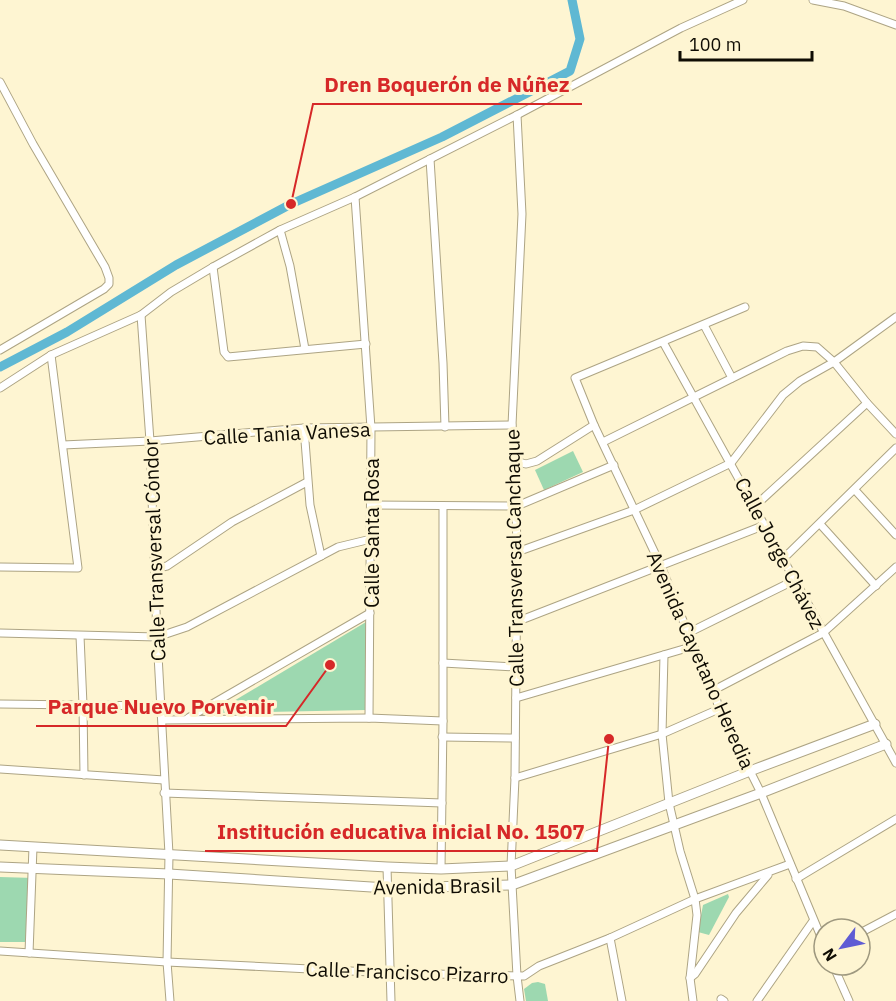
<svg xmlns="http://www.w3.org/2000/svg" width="896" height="1001" font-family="'IBM Plex Sans',sans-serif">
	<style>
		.green { fill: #9dd8b0 }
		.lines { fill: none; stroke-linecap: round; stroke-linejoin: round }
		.canal { stroke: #5fb8d3; stroke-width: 9 }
		.street-casing { stroke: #ada484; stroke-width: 9 }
		.secondary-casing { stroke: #ada484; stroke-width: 11 }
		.street { stroke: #fff; stroke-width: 7 }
		.secondary { stroke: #fff; stroke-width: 9 }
		.labels { text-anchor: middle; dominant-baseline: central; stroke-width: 6; stroke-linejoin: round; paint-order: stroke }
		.street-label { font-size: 20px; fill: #0f0c03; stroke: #fef5d2 }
		.leader { fill: none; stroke: #d62828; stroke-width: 2 }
		.callout-dot { fill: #d62828; stroke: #fef5d2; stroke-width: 2 }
		.callout-label { font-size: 21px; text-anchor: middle; font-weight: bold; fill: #d62828; stroke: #fef5d2; stroke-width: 6; stroke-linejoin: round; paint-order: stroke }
	</style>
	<rect width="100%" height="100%" fill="#fef5d2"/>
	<g class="green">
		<path d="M 573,451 L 583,472 L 544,490 L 535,470 Z"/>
		<path d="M 366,622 L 366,710 L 222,713 L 222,708 Z"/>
		<path d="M 0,877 L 34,878 L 33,942 L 0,942 Z"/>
		<path d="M 728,894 L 729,897 L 709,935 L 698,932 L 703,905 Z"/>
		<path d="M 538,982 L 545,984 L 548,1001 L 526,1001 L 524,989 L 532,983 Z"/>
	</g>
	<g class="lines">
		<path class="canal" d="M 0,367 L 67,332 L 176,265 L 291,204 L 442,137 L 570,71 L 580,39 L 572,0"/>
		<g class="street-casing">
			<g id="street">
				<path d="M 813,0 L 844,6 L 896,25"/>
				<path d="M 0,82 L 33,144 L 105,267 L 109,278 L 109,284 L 104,289 L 0,350"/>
				<path d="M 517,115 L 522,214 L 512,425 L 515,461 L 517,552 L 515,778 L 511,866 L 517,976 L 520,1001"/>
				<path d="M 430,159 L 443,363 L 445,427"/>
				<path d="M 355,197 L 371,428 L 369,718"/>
				<path d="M 280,230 L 290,266 L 305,349"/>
				<path d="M 213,267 L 224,352 L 228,357 L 366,344"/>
				<path d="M 745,307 L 575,378 L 594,425 L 661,566 L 688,633 L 714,690 L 719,709 L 761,793 L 824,944"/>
				<path d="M 141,315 L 150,441 L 157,637 L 169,854 L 167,962 L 170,1001"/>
				<path d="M 704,325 L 732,378"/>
				<path d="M 663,342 L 896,763"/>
				<path d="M 0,388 L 51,355 L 141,315 L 171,292 L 213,267 L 280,230 L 355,197 L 517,115 L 681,28 L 743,0"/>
				<path d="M 304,428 L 310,505 L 321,556"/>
				<path d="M 603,442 L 787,351 L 803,346 L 817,347 L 834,362 L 867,403 L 896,434"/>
				<path d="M 63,445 L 150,441 L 304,428 L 512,425"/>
				<path d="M 515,461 L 526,464 L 537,461 L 594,425"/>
				<path d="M 855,490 L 896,535"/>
				<path d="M 371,505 L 517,506 L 614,465"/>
				<path d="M 755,506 L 867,403"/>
				<path d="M 820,524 L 876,586"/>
				<path d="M 517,552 L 634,510 L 731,463 L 783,395 L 800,381 L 834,362 L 896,317"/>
				<path d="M 784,558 L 896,448"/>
				<path d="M 0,567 L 78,568 L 51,355"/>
				<path d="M 154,569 L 167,566 L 232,522 L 307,482"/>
				<path d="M 516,622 L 765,525"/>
				<path d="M 0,633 L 157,637 L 187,627 L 338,547 L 371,539"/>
				<path d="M 688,633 L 795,580"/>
				<path d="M 80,636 L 83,705 L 84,775"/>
				<path d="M 664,655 L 662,734 L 669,803 L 680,851 L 695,899 L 697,915 L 690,978 L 693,1001"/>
				<path d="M 443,663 L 516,667"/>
				<path d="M 714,690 L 823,633 L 896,567"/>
				<path d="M 516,698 L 694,646"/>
				<path d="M 0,704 L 161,706"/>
				<path d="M 188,718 L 370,613"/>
				<path d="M 163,720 L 369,718 L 443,721"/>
				<path d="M 442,737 L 515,738"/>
				<path d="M 0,769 L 164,780"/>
				<path d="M 515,778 L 662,734 L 719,709"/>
				<path d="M 164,793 L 442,803"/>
				<path d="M 387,867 L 391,1001"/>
				<path d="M 441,869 L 443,721 L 443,506"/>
				<path d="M 796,879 L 896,819"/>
				<path d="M 860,933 L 896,914"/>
				<path d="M 610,938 L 622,1001"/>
				<path d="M 0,951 L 167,962 L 391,973 L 524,976 L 539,966 L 610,938 L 695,899 L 790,864"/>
				<path d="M 29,953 L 33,847"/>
				<path d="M 833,965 L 849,1001"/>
				<path d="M 690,978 L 695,974 L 736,913 L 768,875"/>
				<path d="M 721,999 L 724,1001"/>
				<path d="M 757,1001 L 813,921"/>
			</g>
		</g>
		<g class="secondary-casing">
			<g id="secondary">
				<path d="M 0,845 L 387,867 L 441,869 L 511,866 L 750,771 L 875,724"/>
				<path d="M 0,867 L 169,874 L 387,888 L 512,885 L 761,793 L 886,744"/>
			</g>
		</g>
		<use href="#street" class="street"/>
		<use href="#secondary" class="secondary"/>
	</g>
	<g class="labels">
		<g class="street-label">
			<text transform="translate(287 433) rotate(-3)">Calle Tania Vanesa</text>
			<text transform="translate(371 533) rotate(-90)">Calle Santa Rosa</text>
			<text transform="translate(154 550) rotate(-92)">Calle Transversal Cóndor</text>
			<text transform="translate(780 553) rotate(62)">Calle Jorge Chávez</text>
			<text transform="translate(514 558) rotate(-91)">Calle Transversal Canchaque</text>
			<text transform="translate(701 660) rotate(66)">Avenida Cayetano Heredia</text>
			<text transform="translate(437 886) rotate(-1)">Avenida Brasil</text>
			<text transform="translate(407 972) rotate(2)">Calle Francisco Pizarro</text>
		</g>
	</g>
	<path class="leader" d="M291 204L313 104H582M330 665L286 726H36M609 739L597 851H205"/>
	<g class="callout-dot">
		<circle cx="291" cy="204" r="6"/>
		<circle cx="330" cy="665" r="6"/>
		<circle cx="609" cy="739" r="6"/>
	</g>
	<g class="callout-label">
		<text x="447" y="92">Dren Boquerón de Núñez</text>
		<text x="161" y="714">Parque Nuevo Porvenir</text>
		<text x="401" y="839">Institución educativa inicial No. 1507</text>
	</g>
	<g transform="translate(842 947) rotate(238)"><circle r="28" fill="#fef5d2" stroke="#9e987f" stroke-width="1.5"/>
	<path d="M0-4.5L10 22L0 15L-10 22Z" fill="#5f5cd4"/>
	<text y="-9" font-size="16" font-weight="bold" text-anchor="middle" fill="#0f0c03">N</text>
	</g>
	<path d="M680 51v9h132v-9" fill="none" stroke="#0f0c03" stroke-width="3"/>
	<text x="689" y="51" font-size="18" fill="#0f0c03" stroke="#fef5d2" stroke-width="4.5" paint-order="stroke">100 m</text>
</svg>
